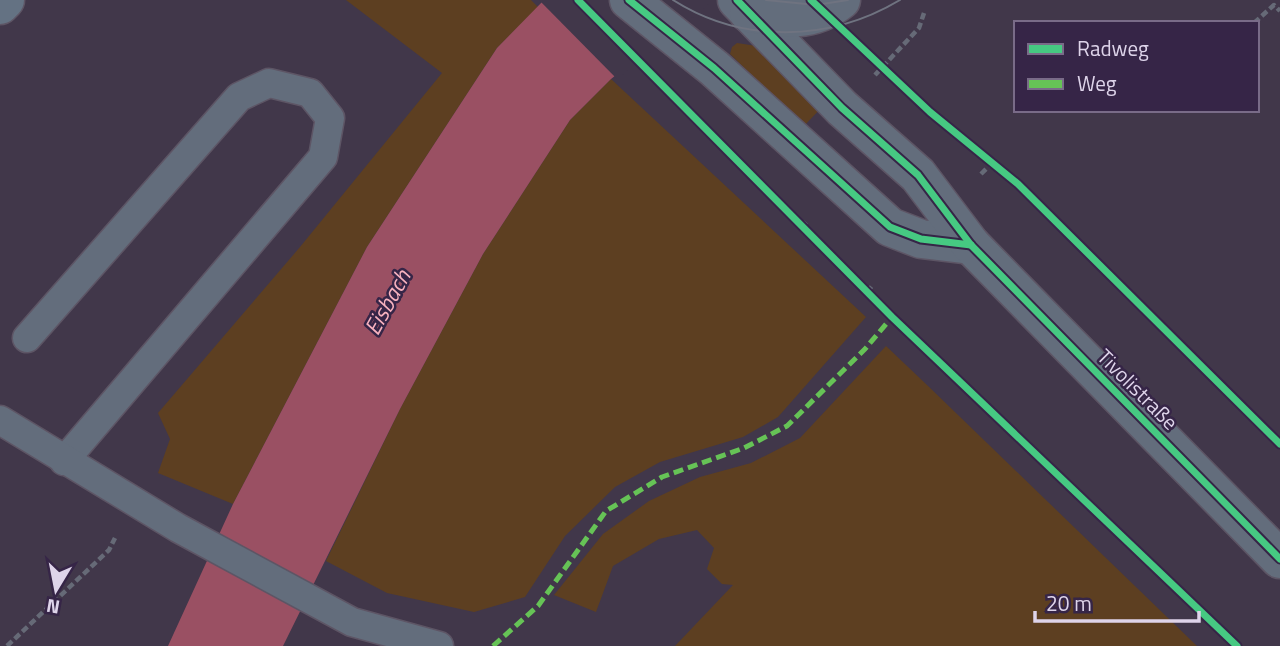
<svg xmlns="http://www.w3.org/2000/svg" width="1280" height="646" font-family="'Titillium Web',sans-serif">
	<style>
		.green { fill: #5d3f21 }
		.water { fill: #9a5063 }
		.pier { fill: #41374a }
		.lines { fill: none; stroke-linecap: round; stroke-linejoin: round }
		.lane-casing { stroke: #5d5565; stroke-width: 31 }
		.street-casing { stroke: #5d5565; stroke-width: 41 }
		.secondary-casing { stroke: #5d5565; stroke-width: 41 }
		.path { stroke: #666a77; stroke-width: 4.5; stroke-dasharray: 7 3.5; stroke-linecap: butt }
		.lane { stroke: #636d7c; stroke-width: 28 }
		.street { stroke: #636d7c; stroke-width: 38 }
		.secondary { stroke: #647283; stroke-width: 38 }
		.tram { stroke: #6f7380; stroke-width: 2 }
		.quiet { stroke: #66c356; stroke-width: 5; stroke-dasharray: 10 5; stroke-linecap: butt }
		.cycleway-casing { stroke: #362547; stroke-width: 11 }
		.cycleway { stroke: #46c982; stroke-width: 7 }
		.labels { text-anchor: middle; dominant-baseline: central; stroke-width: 5; stroke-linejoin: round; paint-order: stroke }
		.street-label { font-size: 21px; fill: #ded4ea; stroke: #362547 }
		.water-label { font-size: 23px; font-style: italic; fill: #f8b2bf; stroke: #362547 }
	</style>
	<rect width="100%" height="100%" fill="#41374a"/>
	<g class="green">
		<path d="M 346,0 L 531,0 L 538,7 L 497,48 L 367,247 L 233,504 L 158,473 L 170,439 L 158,413 L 300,247 L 442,73 Z"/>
		<path d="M 737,43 L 763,47 L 823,106 L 804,126 L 730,54 L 732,47 Z"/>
		<path d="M 611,79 L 866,317 L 778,417 L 743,437 L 660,462 L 615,487 L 565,536 L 525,597 L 474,612 L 387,593 L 326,561 L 400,409 L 483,254 L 570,120 Z"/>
		<path d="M 886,346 L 927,385 L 1197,646 L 675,646 L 733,585 L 722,584 L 707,569 L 714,548 L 697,530 L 659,539 L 613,566 L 596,612 L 554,595 L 603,534 L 649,501 L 700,477 L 751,463 L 800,438 Z"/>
	</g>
	<path class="water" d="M 544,0 L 711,0 L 611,79 L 570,120 L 483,254 L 400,409 L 283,646 L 168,646 L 233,504 L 367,247 L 497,48 Z"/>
	<path class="pier" d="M 539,0 L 714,0 L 617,79 Z"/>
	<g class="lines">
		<g class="lane-casing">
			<g id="lane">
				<path d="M 27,338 L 239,97 L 269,83 L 310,93 L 330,118 L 323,157 L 64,461"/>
				<path d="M 0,420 L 178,528 L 352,622 L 439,646"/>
			</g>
		</g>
		<g class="street-casing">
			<g id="street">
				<path d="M 629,0 L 714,68 L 890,227 L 921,239 L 971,245"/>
				<path d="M 737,0 L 842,108 L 918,175 L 971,245 L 1280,559"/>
				<path d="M 749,13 C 782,19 813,23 841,0"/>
			</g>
		</g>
		<g class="secondary-casing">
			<path id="secondary" d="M 0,5 L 5,0"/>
		</g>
		<g class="path">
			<path d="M 1254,23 L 1274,5 L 1280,11"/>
			<path d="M 875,75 L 919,28 L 924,13"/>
			<path d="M 981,174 L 992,163"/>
			<path d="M 802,227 L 806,222"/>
			<path d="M 867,292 L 872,286"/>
			<path d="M 7,646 L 109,550 L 115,538"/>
		</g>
		<use href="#lane" class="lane"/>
		<use href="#street" class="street"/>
		<use href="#secondary" class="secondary"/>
		<g class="tram">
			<path d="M 673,0 C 742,44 830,42 900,0"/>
			<path d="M 766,0 L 816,5 L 848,0"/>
		</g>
		<path class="quiet" d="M 493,646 L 538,606 L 606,511 L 662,477 L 744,448 L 787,426 L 865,349 L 892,317"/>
		<g class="cycleway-casing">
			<g id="cycleway">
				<path d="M 578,0 L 892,317 L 1237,646"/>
				<path d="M 629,0 L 714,68 L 890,227 L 921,239 L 971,245"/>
				<path d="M 737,0 L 842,108 L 918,175 L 971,245 L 1280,559"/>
				<path d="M 811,0 L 930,112 L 1018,184 L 1280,444"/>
			</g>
		</g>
		<use href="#cycleway" class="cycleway"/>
	</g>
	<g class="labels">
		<g class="street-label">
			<text transform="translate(1138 389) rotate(45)">Tivolistraße</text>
		</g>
		<g class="water-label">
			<text transform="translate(387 302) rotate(-61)">Eisbach</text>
		</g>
	</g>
	<rect x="1014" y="21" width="245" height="91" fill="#362547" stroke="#796b88" stroke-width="2"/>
	<rect x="1028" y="44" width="35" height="10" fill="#46c982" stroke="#796b88" stroke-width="2"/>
	<text x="1077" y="56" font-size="21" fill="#ded4ea">Radweg</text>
	<rect x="1028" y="79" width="35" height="10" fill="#66c356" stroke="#796b88" stroke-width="2"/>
	<text x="1077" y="91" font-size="21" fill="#ded4ea">Weg</text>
	<g transform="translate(56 590) rotate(190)" stroke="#362547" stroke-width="5" paint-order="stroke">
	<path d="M0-5L12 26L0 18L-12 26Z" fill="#ded4ea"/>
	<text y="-10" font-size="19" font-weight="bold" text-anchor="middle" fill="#ded4ea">N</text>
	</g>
	<path d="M1035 611v10h164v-10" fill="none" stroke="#ded4ea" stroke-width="3.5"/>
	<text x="1046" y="611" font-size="21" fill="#ded4ea" stroke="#362547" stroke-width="5" paint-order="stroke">20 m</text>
</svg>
